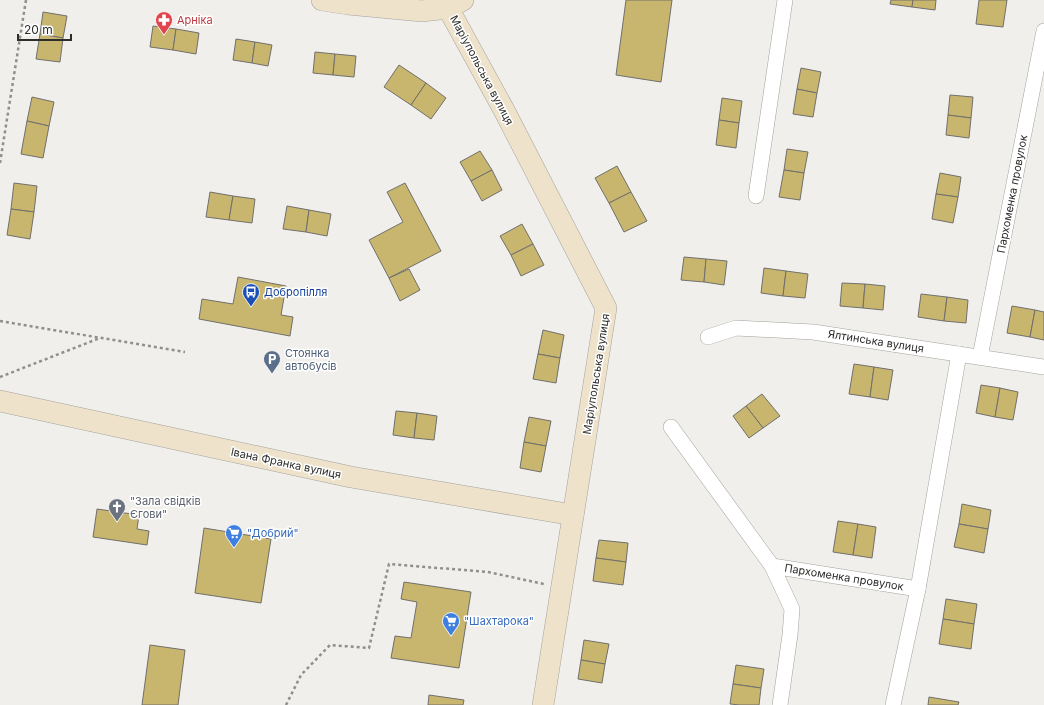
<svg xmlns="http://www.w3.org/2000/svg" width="1044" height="705" font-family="Inter,sans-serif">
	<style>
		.building { fill: #c9b66e; stroke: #706f6b }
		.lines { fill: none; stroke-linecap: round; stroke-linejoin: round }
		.street-casing { stroke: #a3a29d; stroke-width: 16 }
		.secondary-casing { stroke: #a3a29d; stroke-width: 22 }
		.path { stroke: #8f8f8c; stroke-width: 2.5; stroke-dasharray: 3 3; stroke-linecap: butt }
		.street { stroke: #fff; stroke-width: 15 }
		.secondary { stroke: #eee2cb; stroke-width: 21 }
		.labels { text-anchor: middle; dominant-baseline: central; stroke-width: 3; stroke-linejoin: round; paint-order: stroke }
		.health-label { font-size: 11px; fill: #be3a42; stroke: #fff; text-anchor: start }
		.street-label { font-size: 11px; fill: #2d2d2b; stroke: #fff }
		.transit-label { font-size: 11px; fill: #164399; stroke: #fff; text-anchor: start }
		.service-label { font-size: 11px; fill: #4e5e75; stroke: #fff; text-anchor: start }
		.worship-label { font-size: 11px; fill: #5b616d; stroke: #fff; text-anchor: start }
		.shop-label { font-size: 11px; fill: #366cbe; stroke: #fff; text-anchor: start }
	</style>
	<rect width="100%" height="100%" fill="#f0efeb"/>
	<g class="building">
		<path d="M 626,0 L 672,0 L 661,82 L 616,75 Z"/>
		<path d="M 891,0 L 913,0 L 912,7 L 890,4 Z"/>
		<path d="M 913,0 L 936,0 L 935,10 L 912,7 Z"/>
		<path d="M 979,0 L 1007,0 L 1003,27 L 976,24 Z"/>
		<path d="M 43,12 L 67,16 L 63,38 L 40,34 Z"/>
		<path d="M 153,26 L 176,29 L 173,50 L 150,47 Z"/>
		<path d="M 176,29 L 199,33 L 196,54 L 173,50 Z"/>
		<path d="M 40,34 L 63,38 L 60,62 L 36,59 Z"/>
		<path d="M 236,39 L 255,42 L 252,63 L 233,60 Z"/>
		<path d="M 255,42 L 272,45 L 268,66 L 252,63 Z"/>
		<path d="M 315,52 L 335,54 L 333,75 L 313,73 Z"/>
		<path d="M 335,54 L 356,56 L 354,77 L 333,75 Z"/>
		<path d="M 399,65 L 426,83 L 411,105 L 384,87 Z"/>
		<path d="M 801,68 L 821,72 L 817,93 L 797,89 Z"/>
		<path d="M 426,83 L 446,98 L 431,119 L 411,105 Z"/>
		<path d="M 797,89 L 817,93 L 813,117 L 793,114 Z"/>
		<path d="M 950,95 L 973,97 L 971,118 L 948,115 Z"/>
		<path d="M 32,97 L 54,102 L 49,126 L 27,121 Z"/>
		<path d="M 722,98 L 742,101 L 739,123 L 719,120 Z"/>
		<path d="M 948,115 L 971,118 L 969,138 L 946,135 Z"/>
		<path d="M 719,120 L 739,123 L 736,148 L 716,145 Z"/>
		<path d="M 27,121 L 49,126 L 43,158 L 21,154 Z"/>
		<path d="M 787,149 L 808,152 L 804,173 L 784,170 Z"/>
		<path d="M 480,151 L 492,170 L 471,181 L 460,162 Z"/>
		<path d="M 617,166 L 631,192 L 609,203 L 595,178 Z"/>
		<path d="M 492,170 L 502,190 L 482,201 L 471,181 Z"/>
		<path d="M 784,170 L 804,173 L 800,200 L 779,197 Z"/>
		<path d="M 940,173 L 961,177 L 958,197 L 936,194 Z"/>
		<path d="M 14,183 L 37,186 L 34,212 L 11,209 Z"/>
		<path d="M 405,183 L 441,251 L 389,278 L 369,240 L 403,222 L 387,192 Z"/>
		<path d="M 210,192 L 233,196 L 229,220 L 206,217 Z"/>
		<path d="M 631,192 L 647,221 L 624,232 L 609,203 Z"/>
		<path d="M 936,194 L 958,197 L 953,223 L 932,219 Z"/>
		<path d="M 233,196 L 255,199 L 252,223 L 229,220 Z"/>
		<path d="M 287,206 L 309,210 L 306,232 L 283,229 Z"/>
		<path d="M 11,209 L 34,212 L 30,239 L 7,235 Z"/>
		<path d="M 309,210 L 331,214 L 327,236 L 306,232 Z"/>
		<path d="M 522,224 L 533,244 L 511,255 L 500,236 Z"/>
		<path d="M 533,244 L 544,265 L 521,276 L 511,255 Z"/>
		<path d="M 684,257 L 706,259 L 704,282 L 681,280 Z"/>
		<path d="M 706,259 L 727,261 L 724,285 L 704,282 Z"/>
		<path d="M 764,268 L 786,271 L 783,296 L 761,293 Z"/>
		<path d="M 409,269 L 420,290 L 400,301 L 389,278 Z"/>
		<path d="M 786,271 L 808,274 L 805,298 L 783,296 Z"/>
		<path d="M 238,277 L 286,286 L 281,315 L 293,317 L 290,336 L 199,319 L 202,299 L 233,304 Z"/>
		<path d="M 842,283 L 865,284 L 863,308 L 840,306 Z"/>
		<path d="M 865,284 L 885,286 L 883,310 L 863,308 Z"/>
		<path d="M 921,294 L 947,297 L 944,321 L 918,317 Z"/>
		<path d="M 947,297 L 968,300 L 966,323 L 944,321 Z"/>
		<path d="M 1012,306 L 1035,310 L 1030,337 L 1007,333 Z"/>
		<path d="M 1035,310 L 1044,312 L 1044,340 L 1030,337 Z"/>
		<path d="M 543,330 L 564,335 L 560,358 L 538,354 Z"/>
		<path d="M 538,354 L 560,358 L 556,383 L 533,379 Z"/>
		<path d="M 854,364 L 874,367 L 870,397 L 849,394 Z"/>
		<path d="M 874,367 L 893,370 L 888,400 L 870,397 Z"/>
		<path d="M 981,385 L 1000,388 L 995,417 L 976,413 Z"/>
		<path d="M 1000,388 L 1018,392 L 1013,420 L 995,417 Z"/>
		<path d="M 762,394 L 780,416 L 763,428 L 746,406 Z"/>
		<path d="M 746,406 L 763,428 L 749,438 L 733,416 Z"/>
		<path d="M 396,411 L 417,413 L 414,438 L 393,435 Z"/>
		<path d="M 417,413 L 437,416 L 434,440 L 414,438 Z"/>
		<path d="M 529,417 L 551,421 L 546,446 L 524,442 Z"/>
		<path d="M 524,442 L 546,446 L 541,472 L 520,468 Z"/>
		<path d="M 962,504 L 991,510 L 988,529 L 959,524 Z"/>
		<path d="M 97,509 L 139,515 L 137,529 L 149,531 L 147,545 L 93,537 Z"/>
		<path d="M 838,521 L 858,524 L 853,555 L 833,552 Z"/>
		<path d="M 858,524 L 876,527 L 872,558 L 853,555 Z"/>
		<path d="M 959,524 L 988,529 L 984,553 L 954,547 Z"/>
		<path d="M 204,528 L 271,539 L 261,603 L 195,593 Z"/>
		<path d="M 599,540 L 628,543 L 626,562 L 596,558 Z"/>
		<path d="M 596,558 L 626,562 L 623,585 L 593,581 Z"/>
		<path d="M 404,582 L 471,592 L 459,668 L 391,658 L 395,636 L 411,638 L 417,602 L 401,599 Z"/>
		<path d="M 946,599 L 977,604 L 974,624 L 943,619 Z"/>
		<path d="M 943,619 L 974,624 L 971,649 L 939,644 Z"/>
		<path d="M 584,640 L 609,644 L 605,664 L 581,660 Z"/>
		<path d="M 150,645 L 185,650 L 178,705 L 142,705 Z"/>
		<path d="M 581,660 L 605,664 L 602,683 L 578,679 Z"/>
		<path d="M 736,665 L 764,669 L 761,688 L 733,684 Z"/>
		<path d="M 733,684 L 761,688 L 759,705 L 740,705 L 730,704 Z"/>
		<path d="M 429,695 L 464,700 L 463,705 L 428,705 Z"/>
		<path d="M 929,697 L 959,702 L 958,705 L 928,705 Z"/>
	</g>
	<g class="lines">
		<g class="street-casing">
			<g id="street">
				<path d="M 756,196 L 785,0"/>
				<path d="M 708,337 L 736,328 L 813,332 L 1044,367"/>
				<path d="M 980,357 L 1044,31"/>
				<path d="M 671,427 L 772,566"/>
				<path d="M 780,705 L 790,635 L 792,609 L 772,566 L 918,589 L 959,354"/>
				<path d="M 893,705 L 918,589"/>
			</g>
		</g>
		<g class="secondary-casing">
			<g id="secondary">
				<path d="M 322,0 L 348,4 L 422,11 L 448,8 L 463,0"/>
				<path d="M 448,8 L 505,112 L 606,308 L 543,705"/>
				<path d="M 0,401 L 351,477 L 573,515"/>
			</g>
		</g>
		<g class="path">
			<path d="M 0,163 L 26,0"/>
			<path d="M 0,321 L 185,352"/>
			<path d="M 0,377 L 100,338"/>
			<path d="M 286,705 L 301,675 L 330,645 L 369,648 L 389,564 L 488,572 L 544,584"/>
		</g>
		<use href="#street" class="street"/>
		<use href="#secondary" class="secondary"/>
	</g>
	<defs>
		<g id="pharmacy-pin" transform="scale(0.9)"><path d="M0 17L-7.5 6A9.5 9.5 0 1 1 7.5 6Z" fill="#e0444e" stroke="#fff"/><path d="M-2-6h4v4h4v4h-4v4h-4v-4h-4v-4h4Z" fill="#fff"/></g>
		<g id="bus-pin" transform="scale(0.9)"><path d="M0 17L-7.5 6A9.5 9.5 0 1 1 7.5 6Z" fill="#1a4fb4" stroke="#fff"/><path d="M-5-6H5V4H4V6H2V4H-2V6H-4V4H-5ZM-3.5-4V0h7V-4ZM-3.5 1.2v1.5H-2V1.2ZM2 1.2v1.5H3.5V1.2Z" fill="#fff"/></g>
		<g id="parking-pin" transform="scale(0.9)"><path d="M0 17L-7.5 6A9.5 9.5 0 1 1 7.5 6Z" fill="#5c6f8a" stroke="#fff"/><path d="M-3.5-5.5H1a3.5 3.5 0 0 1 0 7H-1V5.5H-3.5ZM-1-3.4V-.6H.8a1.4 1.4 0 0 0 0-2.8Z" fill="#fff"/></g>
		<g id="church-pin" transform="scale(0.9)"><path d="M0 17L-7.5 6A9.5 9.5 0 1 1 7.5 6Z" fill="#6b7280" stroke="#fff"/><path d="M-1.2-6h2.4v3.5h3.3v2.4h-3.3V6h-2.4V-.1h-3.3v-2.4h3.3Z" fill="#fff"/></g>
		<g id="supermarket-pin" transform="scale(0.9)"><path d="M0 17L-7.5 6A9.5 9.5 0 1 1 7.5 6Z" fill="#3f7fe0" stroke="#fff"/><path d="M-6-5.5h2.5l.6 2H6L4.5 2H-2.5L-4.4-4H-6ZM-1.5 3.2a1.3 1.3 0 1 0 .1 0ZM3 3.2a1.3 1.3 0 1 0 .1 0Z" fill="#fff"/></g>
	</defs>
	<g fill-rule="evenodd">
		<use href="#pharmacy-pin" x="164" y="20"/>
		<use href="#bus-pin" x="251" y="292"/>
		<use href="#parking-pin" x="272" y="359"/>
		<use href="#church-pin" x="117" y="507"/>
		<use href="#supermarket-pin" x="234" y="533"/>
		<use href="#supermarket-pin" x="451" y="621"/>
	</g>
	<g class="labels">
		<g class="health-label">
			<text x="177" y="20">Арніка</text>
		</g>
		<g class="street-label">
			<text transform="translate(482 70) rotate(62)">Маріупольська вулиця</text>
			<text transform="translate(1012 194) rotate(-79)">Пархоменка провулок</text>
			<text transform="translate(876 341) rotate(9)">Ялтинська вулиця</text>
			<text transform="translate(596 374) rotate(-81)">Маріупольська вулиця</text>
			<text transform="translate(286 463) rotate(12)">Івана Франка вулиця</text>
			<text transform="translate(844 577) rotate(9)">Пархоменка провулок</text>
		</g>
		<g class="transit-label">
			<text x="264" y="292">Добропілля</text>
		</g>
		<g class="service-label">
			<text x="285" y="353">Стоянка<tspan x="285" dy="13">автобусів</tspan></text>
		</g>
		<g class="worship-label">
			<text x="130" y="501">"Зала свідків<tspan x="130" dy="13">Єгови"</tspan></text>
		</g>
		<g class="shop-label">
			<text x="247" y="533">"Добрий"</text>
			<text x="464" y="621">"Шахтарока"</text>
		</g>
	</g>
	<path d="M18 34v6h53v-6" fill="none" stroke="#2d2d2b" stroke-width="2"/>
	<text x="24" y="34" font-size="12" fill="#2d2d2b" stroke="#ffffff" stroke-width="3" paint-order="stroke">20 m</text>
</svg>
